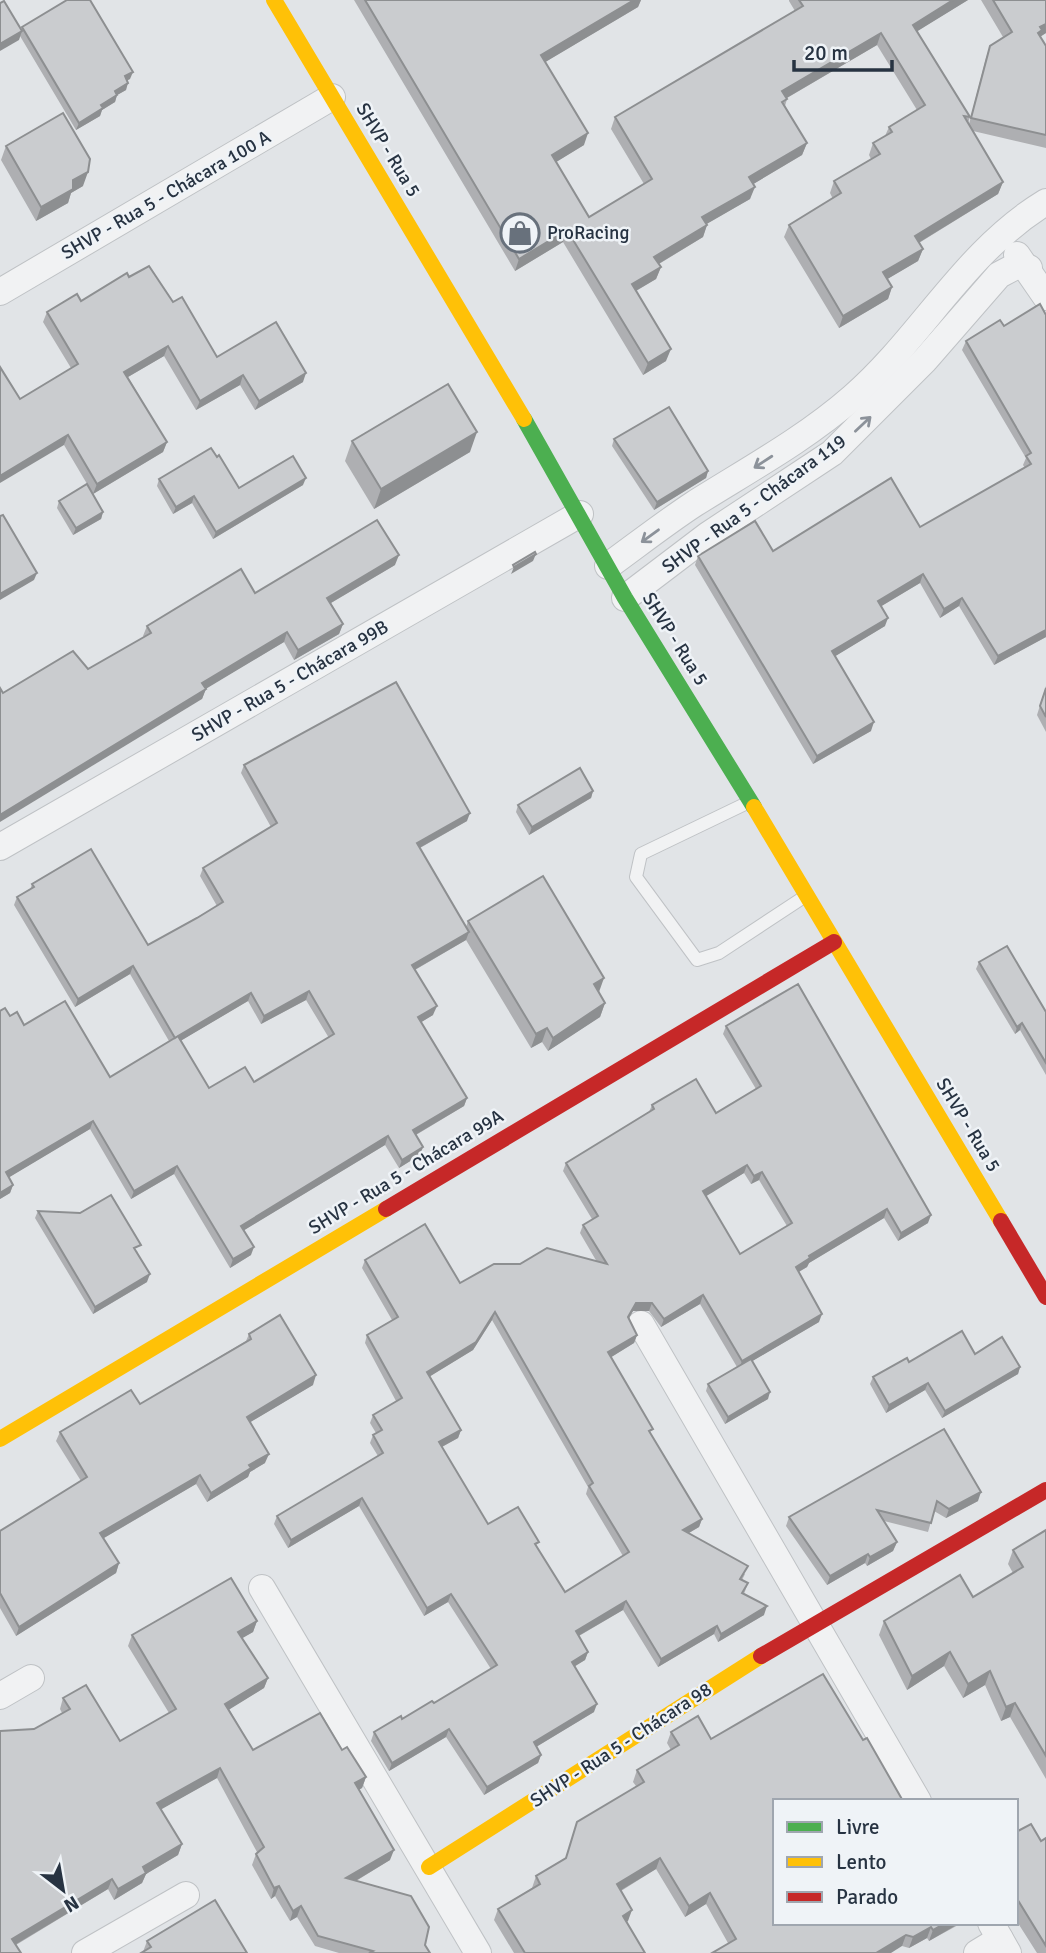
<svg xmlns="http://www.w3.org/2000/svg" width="1046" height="1953" font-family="Signika,sans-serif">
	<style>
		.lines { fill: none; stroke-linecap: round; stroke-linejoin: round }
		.lane-casing { stroke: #bfc2c5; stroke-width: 14 }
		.street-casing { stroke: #bfc2c5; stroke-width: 28 }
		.lane { stroke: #f1f2f3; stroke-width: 12 }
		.street { stroke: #f1f2f3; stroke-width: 26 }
		.fast { stroke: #4caf50; stroke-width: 16 }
		.slow { stroke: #ffc107; stroke-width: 16 }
		.jam { stroke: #c62828; stroke-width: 16 }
		.wall { fill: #aeafb2; fill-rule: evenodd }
		.shaded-wall { fill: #8d8f91 }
		.building { fill: #cacccf; stroke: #8d8f91; stroke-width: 2; fill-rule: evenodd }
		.oneway { stroke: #8c929a }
		.labels { text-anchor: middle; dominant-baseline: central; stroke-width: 5; stroke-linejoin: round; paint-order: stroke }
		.street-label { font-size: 19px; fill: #273342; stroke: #eff3f7 }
		.poi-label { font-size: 19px; fill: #273342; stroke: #eff3f7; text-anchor: start }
	</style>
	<rect width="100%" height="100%" fill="#e1e4e7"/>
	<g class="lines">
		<g class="lane-casing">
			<path id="lane" d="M 747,803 L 641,854 L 636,877 L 697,960 L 719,953 L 804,897"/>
		</g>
		<g class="street-casing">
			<g id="street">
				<path d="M 1017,255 L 1046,297"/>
				<path d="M 0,292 L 332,97"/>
				<path d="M 608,566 C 637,545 665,523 694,504 C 748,470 805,439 853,397 C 922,337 965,251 1046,202"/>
				<path d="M 625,598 L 708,535 L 832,453 L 925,360 L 999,275 L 1018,265 L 1029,268"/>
				<path d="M 0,847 L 580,514"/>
				<path d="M 641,1324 L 918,1801"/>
				<path d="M 262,1588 L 478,1953"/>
				<path d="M 0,1696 L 31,1678"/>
				<path d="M 991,1923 L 1008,1953"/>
				<path d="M 85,1953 L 186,1895"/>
				<path d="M 977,1953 L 1000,1939"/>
			</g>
		</g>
		<use href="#lane" class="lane"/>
		<use href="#street" class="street"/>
		<path class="fast" d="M 524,419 L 625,598 L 754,807"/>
		<g class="slow">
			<path d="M 274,0 L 524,419"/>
			<path d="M 754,807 L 1001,1221"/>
			<path d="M 0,1439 L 386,1209"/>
			<path d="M 429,1867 L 761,1656"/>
		</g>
		<g class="jam">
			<path d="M 386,1209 L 834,942"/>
			<path d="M 1001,1221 L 1046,1297"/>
			<path d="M 761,1656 L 1046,1490"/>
		</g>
	</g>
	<g class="wall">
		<path d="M 354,0 L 641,0 L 638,7 L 545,62 L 584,145 L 556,162 L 589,217 L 644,184 L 611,129 L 615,117 L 795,11 L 789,1 L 789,0 L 968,0 L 917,31 L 970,117 L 968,123 L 969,124 L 986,58 L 990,46 L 1003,37 L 981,0 L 1046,0 L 1046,33 L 1040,36 L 1046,46 L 1046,148 L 973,131 L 1003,182 L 998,194 L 919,243 L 923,249 L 918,261 L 887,279 L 892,287 L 888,299 L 839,328 L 784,237 L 789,225 L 833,199 L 830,193 L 834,181 L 871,159 L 869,155 L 873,143 L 885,136 L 889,127 L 917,110 L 877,45 L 787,98 L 787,99 L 785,106 L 807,143 L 802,155 L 753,184 L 750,199 L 706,224 L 707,225 L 703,237 L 659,264 L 661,267 L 656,279 L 636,291 L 666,361 L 643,375 L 563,242 L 515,271 Z"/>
		<path d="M 22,27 L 130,79 L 127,80 L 126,90 L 117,95 L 115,102 L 102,110 L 100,116 L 76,130 L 20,36 L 19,40 Z"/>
		<path d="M 6,146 L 83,186 L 71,193 L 68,203 L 36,221 L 1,160 Z"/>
		<path d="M 129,277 L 173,302 L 217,357 L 303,382 L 255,410 L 240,385 L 196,410 L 164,356 L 128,377 L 167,442 L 163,452 L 93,494 L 64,445 L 71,368 L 43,322 L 47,312 L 81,301 Z"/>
		<path d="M 1040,304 L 1046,637 L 994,665 L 959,606 L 940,618 L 920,583 L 881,606 L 885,626 L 835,656 L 871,731 L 813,764 L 695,565 L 698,556 L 773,551 L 920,527 L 1025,468 L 1023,465 L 1026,458 L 962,350 L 966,341 L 1004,326 Z"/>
		<path d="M 614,439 L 708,471 L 706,478 L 654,510 L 612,446 Z"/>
		<path d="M 352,441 L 470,452 L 374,509 L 345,461 Z"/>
		<path d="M 217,457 L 239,488 L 303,485 L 213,539 L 192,503 L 173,514 L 157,486 L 159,479 Z"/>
		<path d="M 59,501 L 103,512 L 101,519 L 73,535 L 57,508 Z"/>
		<path d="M 395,565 L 331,603 L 343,624 L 339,634 L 294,660 L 284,642 L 206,688 L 202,699 L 3,693 L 88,669 L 144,637 L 143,636 L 147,626 L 255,593 Z"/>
		<path d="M 1046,686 L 1046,732 L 1037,715 Z"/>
		<path d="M 244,765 L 467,821 L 420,848 L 466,927 L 468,921 L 599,992 L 605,1003 L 600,1017 L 548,1051 L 542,1042 L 531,1048 L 466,940 L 415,970 L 433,1015 L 421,1022 L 467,1098 L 464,1106 L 416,1135 L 420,1155 L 399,1168 L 385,1145 L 244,1230 L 251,1255 L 230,1268 L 174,1174 L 131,1199 L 90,1129 L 9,1177 L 13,1185 L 10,1193 L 0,1199 L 10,1016 L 110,1077 L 169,1041 L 130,974 L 75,1007 L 14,905 L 17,897 L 30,890 L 32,884 L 148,945 L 217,906 L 200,876 L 203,868 L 271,827 L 241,773 ZM 306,1000 L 329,1038 L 254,1082 L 209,1088 L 180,1041 L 248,1001 L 261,1024 Z"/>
		<path d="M 593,791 L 591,798 L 529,835 L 516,812 L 518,805 Z"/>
		<path d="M 979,962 L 1046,1012 L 1046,1075 L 1020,1030 L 1015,1034 L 976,969 Z"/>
		<path d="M 726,1026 L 928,1223 L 898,1241 L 884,1218 L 809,1263 L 807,1267 L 799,1272 L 819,1322 L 752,1361 L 768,1399 L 725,1424 L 706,1391 L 708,1384 L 737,1367 L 700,1304 L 661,1327 L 649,1311 L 633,1311 L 629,1318 L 637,1335 L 634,1343 L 611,1357 L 651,1434 L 702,1519 L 699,1527 L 689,1533 L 745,1574 L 742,1580 L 748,1583 L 744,1594 L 764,1615 L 718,1642 L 714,1634 L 658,1667 L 623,1610 L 579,1636 L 588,1652 L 585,1660 L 574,1666 L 594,1712 L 536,1747 L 541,1755 L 538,1763 L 484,1795 L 446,1737 L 389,1771 L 371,1741 L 374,1732 L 434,1703 L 491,1669 L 448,1602 L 424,1616 L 359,1506 L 288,1548 L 274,1524 L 277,1516 L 378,1456 L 370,1443 L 373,1435 L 376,1433 L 370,1423 L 373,1415 L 396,1401 L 365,1343 L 367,1335 L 392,1320 L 362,1268 L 365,1260 L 460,1283 L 520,1264 L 597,1262 L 580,1233 L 583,1225 L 592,1219 L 563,1171 L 566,1163 L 649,1112 L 652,1105 L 716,1113 L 756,1089 L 723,1034 ZM 744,1173 L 751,1184 L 759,1180 L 787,1226 L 740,1254 L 705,1196 ZM 492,1320 L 588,1487 L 586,1494 L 623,1556 L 565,1592 L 537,1547 L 488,1524 L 442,1447 L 458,1438 L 461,1430 L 430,1376 L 473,1350 Z"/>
		<path d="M 38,1211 L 138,1252 L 137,1253 L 147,1282 L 93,1314 L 35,1218 Z"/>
		<path d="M 249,1334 L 313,1385 L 250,1422 L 265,1463 L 250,1472 L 248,1477 L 207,1502 L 196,1484 L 104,1538 L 119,1563 L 116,1573 L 16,1636 L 0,1608 L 0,1531 L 81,1481 L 56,1441 L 60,1432 L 140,1404 L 246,1341 Z"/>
		<path d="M 975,1354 L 1020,1367 L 1018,1374 L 942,1418 L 925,1390 L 886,1413 L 870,1384 L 873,1377 L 909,1362 Z"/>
		<path d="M 944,1429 L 978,1501 L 946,1518 L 934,1511 L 928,1532 L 884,1521 L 897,1542 L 893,1551 L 867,1566 L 865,1563 L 827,1585 L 786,1526 L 789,1517 Z"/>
		<path d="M 1046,1530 L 1046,1779 L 1010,1717 L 1001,1721 L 985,1685 L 963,1698 L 944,1666 L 907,1690 L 879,1635 L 884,1621 L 973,1597 L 1013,1573 L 1008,1564 L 1013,1550 Z"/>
		<path d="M 257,1621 L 253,1632 L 242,1638 L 268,1678 L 264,1688 L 229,1709 L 253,1750 L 342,1750 L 366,1777 L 362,1788 L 359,1789 L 390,1860 L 356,1881 L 425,1945 L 430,1953 L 339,1953 L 315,1946 L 297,1917 L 290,1921 L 275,1896 L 271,1899 L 252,1865 L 256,1854 L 257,1852 L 217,1778 L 161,1809 L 182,1844 L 178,1855 L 146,1874 L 142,1883 L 114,1900 L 108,1889 L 16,1945 L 0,1953 L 34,1729 L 62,1713 L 60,1709 L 63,1698 L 120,1741 L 169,1713 L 128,1646 L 132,1635 Z"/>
		<path d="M 671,1732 L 711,1739 L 960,1924 L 929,1941 L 927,1938 L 909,1948 L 902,1946 L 728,1943 L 706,1904 L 685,1917 L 656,1869 L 621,1891 L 628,1921 L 626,1922 L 645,1953 L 514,1953 L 494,1920 L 498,1909 L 532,1888 L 536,1876 L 565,1858 L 636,1786 L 633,1782 L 637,1770 L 671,1750 L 667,1743 Z"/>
		<path d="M 1016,1832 L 1041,1841 L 1046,1838 L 1046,1953 L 1037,1953 L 1016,1920 Z"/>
		<path d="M 147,1941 L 247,1953 L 143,1952 Z"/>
	</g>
	<g class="shaded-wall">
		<path d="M 634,0 L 641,0 L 638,7 L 537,67 L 541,55 Z"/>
		<path d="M 953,0 L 968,0 L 908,37 L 913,25 Z"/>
		<path d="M 1046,24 L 1046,33 L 1040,37 L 1034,45 L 1040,27 Z"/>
		<path d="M 22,31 L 19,40 L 0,51 L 0,44 Z"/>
		<path d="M 881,33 L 877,45 L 778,103 L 782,91 Z"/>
		<path d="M 133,72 L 130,79 L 122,83 L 125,76 Z"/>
		<path d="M 128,83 L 126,90 L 112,98 L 115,91 Z"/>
		<path d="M 117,95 L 115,102 L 102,110 L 100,116 L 76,130 L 79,123 L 101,105 Z"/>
		<path d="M 588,133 L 584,145 L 548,167 L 552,155 Z"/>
		<path d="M 807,143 L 802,155 L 745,189 L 749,177 Z"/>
		<path d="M 88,172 L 83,186 L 71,193 L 68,203 L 36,221 L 41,207 L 73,180 Z"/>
		<path d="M 1003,182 L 998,194 L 910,248 L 915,236 Z"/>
		<path d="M 755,187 L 750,199 L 698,229 L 702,217 Z"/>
		<path d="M 707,225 L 703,237 L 650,269 L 654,257 Z"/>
		<path d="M 567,230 L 563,242 L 515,271 L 519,259 Z"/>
		<path d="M 923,249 L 918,261 L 879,284 L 883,272 Z"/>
		<path d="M 661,267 L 656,279 L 627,296 L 632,284 Z"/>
		<path d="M 892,287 L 888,299 L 839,328 L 843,316 Z"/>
		<path d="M 168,346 L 164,356 L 121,381 L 124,372 Z"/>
		<path d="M 671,349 L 666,361 L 643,375 L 648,363 Z"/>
		<path d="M 306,373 L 303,382 L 255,410 L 259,401 Z"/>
		<path d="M 243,375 L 240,385 L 196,410 L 200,401 Z"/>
		<path d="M 477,432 L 470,452 L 374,509 L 381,489 Z"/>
		<path d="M 68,435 L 64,445 L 0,483 L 0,476 Z"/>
		<path d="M 167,442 L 163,452 L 93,494 L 97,484 Z"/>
		<path d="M 708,471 L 706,478 L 654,510 L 657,502 Z"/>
		<path d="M 306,478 L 303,485 L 213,539 L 216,532 Z"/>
		<path d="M 194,496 L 192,503 L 173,514 L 176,507 Z"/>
		<path d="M 103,512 L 101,519 L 73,535 L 76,528 Z"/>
		<path d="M 536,554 L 533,561 L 511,574 L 514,567 Z"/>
		<path d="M 399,555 L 395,565 L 324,607 L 327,598 Z"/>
		<path d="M 37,573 L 34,580 L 0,600 L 0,594 Z"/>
		<path d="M 923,574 L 920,583 L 875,610 L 878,601 Z"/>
		<path d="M 962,598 L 959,606 L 940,618 L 944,609 Z"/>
		<path d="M 888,618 L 885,626 L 829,660 L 832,651 Z"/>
		<path d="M 343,624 L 339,634 L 294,660 L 298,650 Z"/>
		<path d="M 1046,630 L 1046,637 L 994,665 L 998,656 Z"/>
		<path d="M 287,632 L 284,642 L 199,693 L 202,683 Z"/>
		<path d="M 206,689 L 202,699 L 0,822 L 0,815 Z"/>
		<path d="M 874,722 L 871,731 L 813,764 L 817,756 Z"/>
		<path d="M 593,791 L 591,798 L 529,835 L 532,827 Z"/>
		<path d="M 470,813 L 467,821 L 414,851 L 417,843 Z"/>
		<path d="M 469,932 L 466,940 L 409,973 L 412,965 Z"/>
		<path d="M 133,966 L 130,974 L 75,1007 L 78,999 Z"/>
		<path d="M 604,978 L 599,992 L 594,984 Z"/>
		<path d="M 309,991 L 306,1000 L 261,1024 L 264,1016 Z"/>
		<path d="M 251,993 L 248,1001 L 172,1046 L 175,1038 Z"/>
		<path d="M 605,1003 L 600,1017 L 548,1051 L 553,1038 Z"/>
		<path d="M 437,1006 L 433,1015 L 415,1026 L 418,1017 Z"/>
		<path d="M 1022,1023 L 1020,1030 L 1015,1034 L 1017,1027 Z"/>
		<path d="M 547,1028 L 542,1042 L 531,1048 L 536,1034 Z"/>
		<path d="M 467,1098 L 464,1106 L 410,1138 L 413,1130 Z"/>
		<path d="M 93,1121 L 90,1129 L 3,1181 L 6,1172 Z"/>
		<path d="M 388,1136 L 385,1145 L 238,1234 L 241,1226 Z"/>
		<path d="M 423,1147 L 420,1155 L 399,1168 L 402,1160 Z"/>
		<path d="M 747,1165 L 744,1173 L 700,1200 L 703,1191 Z"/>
		<path d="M 177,1166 L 174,1174 L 131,1199 L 134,1191 Z"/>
		<path d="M 762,1172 L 759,1180 L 751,1184 L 754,1176 Z"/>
		<path d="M 13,1185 L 10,1193 L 0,1199 L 0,1193 Z"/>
		<path d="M 887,1209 L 884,1218 L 809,1263 L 807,1267 L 793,1275 L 796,1267 L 809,1256 Z"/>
		<path d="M 931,1215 L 928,1223 L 898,1241 L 901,1233 Z"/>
		<path d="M 254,1247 L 251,1255 L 230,1268 L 233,1259 Z"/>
		<path d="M 150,1274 L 147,1282 L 93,1314 L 95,1307 Z"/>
		<path d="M 703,1295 L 700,1304 L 661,1327 L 664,1319 Z"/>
		<path d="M 636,1303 L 652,1303 L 649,1311 L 633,1311 L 625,1325 Z"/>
		<path d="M 495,1312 L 492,1320 L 473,1350 L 424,1380 L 427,1372 Z"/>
		<path d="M 822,1314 L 819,1322 L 739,1369 L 742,1361 Z"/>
		<path d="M 637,1335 L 634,1343 L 605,1361 L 608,1352 Z"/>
		<path d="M 1020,1367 L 1018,1374 L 942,1418 L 945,1411 Z"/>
		<path d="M 316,1375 L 313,1385 L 244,1426 L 247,1417 Z"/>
		<path d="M 928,1383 L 925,1390 L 886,1413 L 889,1405 Z"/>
		<path d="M 770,1392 L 768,1399 L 725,1424 L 728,1417 Z"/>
		<path d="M 461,1430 L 458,1438 L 436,1450 L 439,1442 Z"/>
		<path d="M 269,1454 L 265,1463 L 250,1472 L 248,1477 L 207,1502 L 211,1493 L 249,1465 Z"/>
		<path d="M 200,1475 L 196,1484 L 97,1542 L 100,1533 Z"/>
		<path d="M 981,1492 L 978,1501 L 946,1518 L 949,1509 Z"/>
		<path d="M 362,1498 L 359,1506 L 288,1548 L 291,1540 Z"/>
		<path d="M 702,1519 L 699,1527 L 680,1538 L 683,1530 Z"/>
		<path d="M 897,1542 L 893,1551 L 867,1566 L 870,1557 Z"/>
		<path d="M 868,1554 L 865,1563 L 827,1585 L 830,1576 Z"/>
		<path d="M 119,1563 L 116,1573 L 16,1636 L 19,1627 Z"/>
		<path d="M 451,1594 L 448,1602 L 424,1616 L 427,1608 Z"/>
		<path d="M 626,1601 L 623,1610 L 573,1639 L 576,1631 Z"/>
		<path d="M 767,1606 L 764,1615 L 718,1642 L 721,1634 Z"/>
		<path d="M 257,1621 L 253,1632 L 234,1643 L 238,1632 Z"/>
		<path d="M 717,1626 L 714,1634 L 658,1667 L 661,1659 Z"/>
		<path d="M 588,1652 L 585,1660 L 569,1670 L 572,1662 Z"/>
		<path d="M 950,1652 L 944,1666 L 907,1690 L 912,1676 Z"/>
		<path d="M 990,1671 L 985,1685 L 963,1698 L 968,1684 Z"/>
		<path d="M 268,1678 L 264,1688 L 222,1714 L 225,1704 Z"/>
		<path d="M 1015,1703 L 1010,1717 L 1001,1721 L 1006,1707 Z"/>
		<path d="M 597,1704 L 594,1712 L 531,1750 L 534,1742 Z"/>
		<path d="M 449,1729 L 446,1737 L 389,1771 L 392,1763 Z"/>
		<path d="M 541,1755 L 538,1763 L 484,1795 L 487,1787 Z"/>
		<path d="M 220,1768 L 217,1778 L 153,1814 L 157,1803 Z"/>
		<path d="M 366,1777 L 362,1788 L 352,1794 L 355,1783 Z"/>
		<path d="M 182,1844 L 178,1855 L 146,1874 L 142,1883 L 114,1900 L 118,1889 L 143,1867 Z"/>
		<path d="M 394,1850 L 390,1860 L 342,1889 L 346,1878 Z"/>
		<path d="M 660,1858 L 656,1869 L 613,1895 L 617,1884 Z"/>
		<path d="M 112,1879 L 108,1889 L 8,1949 L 12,1939 Z"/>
		<path d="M 279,1886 L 275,1896 L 271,1899 L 274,1888 Z"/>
		<path d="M 710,1893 L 706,1904 L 685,1917 L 689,1906 Z"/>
		<path d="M 301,1906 L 297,1917 L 290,1921 L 293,1911 Z"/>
		<path d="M 632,1910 L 628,1921 L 618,1927 L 623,1916 Z"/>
		<path d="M 945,1923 L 960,1923 L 929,1941 L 933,1930 Z"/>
		<path d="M 931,1927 L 927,1938 L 909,1948 L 913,1937 Z"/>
		<path d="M 906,1935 L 902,1946 L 891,1953 L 876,1953 Z"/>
	</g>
	<g class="building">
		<path d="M 67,0 L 90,0 L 133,72 L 125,76 L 128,83 L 115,91 L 117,95 L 101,105 L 103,108 L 79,123 L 22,27 Z"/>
		<path d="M 365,0 L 634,0 L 541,55 L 588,133 L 552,155 L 589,217 L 652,179 L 615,117 L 803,6 L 799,0 L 953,0 L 913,25 L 970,117 L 964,116 L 1003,182 L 915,236 L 923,249 L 883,272 L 892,287 L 843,316 L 789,225 L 841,193 L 834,181 L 880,154 L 873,143 L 892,132 L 889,127 L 925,105 L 881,33 L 782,91 L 787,99 L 782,102 L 807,143 L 749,177 L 755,187 L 702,217 L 707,225 L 654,257 L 661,267 L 632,284 L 671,349 L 648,363 L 567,230 L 519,259 Z"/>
		<path d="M 993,0 L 1046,0 L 1046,24 L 1040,27 L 1042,30 L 1038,33 L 1046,46 L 1046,135 L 971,118 L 990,46 L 1012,32 Z"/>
		<path d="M 4,1 L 22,31 L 0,44 L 0,3 Z"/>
		<path d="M 63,113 L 90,159 L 88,172 L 73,180 L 73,189 L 41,207 L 6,146 Z"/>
		<path d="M 149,266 L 173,302 L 182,297 L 217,357 L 276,322 L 306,373 L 259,401 L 243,375 L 200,401 L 168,346 L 124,372 L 167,442 L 97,484 L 68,435 L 0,476 L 0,367 L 20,399 L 78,364 L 47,312 L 77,294 L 81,301 L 127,273 L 129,277 Z"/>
		<path d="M 1040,304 L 1046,315 L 1046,630 L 998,656 L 962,598 L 944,609 L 923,574 L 878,601 L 888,618 L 832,651 L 874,722 L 817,756 L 698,556 L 755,521 L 773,551 L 891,478 L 920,527 L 1031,464 L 1026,456 L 1031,453 L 966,341 L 1000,320 L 1004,326 Z"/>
		<path d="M 448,384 L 477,432 L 381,489 L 352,441 Z"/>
		<path d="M 669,407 L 708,471 L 657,502 L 614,439 Z"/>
		<path d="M 211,448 L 217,457 L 219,455 L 239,488 L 293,456 L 306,478 L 216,532 L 194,496 L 176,507 L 159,479 Z"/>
		<path d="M 87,484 L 103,512 L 76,528 L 59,501 Z"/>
		<path d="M 3,515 L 37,573 L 0,594 L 0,516 Z"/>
		<path d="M 377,520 L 399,555 L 327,598 L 343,624 L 298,650 L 287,632 L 202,683 L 206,689 L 0,815 L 0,688 L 3,693 L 73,651 L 88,669 L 151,633 L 147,626 L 241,569 L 255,593 Z"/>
		<path d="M 535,552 L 536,554 L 514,567 L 513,565 Z"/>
		<path d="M 396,682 L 470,813 L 417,843 L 469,932 L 412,965 L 437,1006 L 418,1017 L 467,1098 L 413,1130 L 423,1147 L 402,1160 L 388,1136 L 241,1226 L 254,1247 L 233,1259 L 177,1166 L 134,1191 L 93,1121 L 6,1172 L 13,1185 L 0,1193 L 0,1011 L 5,1008 L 10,1016 L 17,1012 L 24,1025 L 65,1001 L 110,1077 L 178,1036 L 175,1038 L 133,966 L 78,999 L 17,897 L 34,887 L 32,884 L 91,849 L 148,945 L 197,918 L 223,902 L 203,868 L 277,823 L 244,765 ZM 309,991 L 334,1034 L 254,1082 L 245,1067 L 209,1088 L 178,1036 L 251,993 L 264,1016 Z"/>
		<path d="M 1046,688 L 1046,717 L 1040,706 Z"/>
		<path d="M 580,768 L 593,791 L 532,827 L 518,805 Z"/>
		<path d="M 543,876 L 604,978 L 594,984 L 605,1003 L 553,1038 L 547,1028 L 536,1034 L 468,921 Z"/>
		<path d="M 1007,946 L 1046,1012 L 1046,1063 L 1022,1023 L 1017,1027 L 979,962 Z"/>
		<path d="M 798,984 L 931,1215 L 901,1233 L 887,1209 L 809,1256 L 810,1258 L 796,1267 L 822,1314 L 742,1361 L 703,1295 L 664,1319 L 652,1303 L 636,1303 L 628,1317 L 637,1335 L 608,1352 L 653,1429 L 649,1431 L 702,1519 L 683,1530 L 748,1566 L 740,1579 L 748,1583 L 742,1593 L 767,1606 L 721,1634 L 717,1626 L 661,1659 L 626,1601 L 576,1631 L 588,1652 L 572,1662 L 597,1704 L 534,1742 L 541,1755 L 487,1787 L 449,1729 L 392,1763 L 374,1732 L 401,1716 L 402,1719 L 432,1701 L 434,1703 L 497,1665 L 451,1594 L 427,1608 L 362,1498 L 291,1540 L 277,1516 L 383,1453 L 373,1435 L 382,1430 L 373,1415 L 402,1398 L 367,1335 L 398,1317 L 365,1260 L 425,1224 L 460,1283 L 494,1264 L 520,1264 L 547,1248 L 607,1264 L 583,1225 L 598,1216 L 566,1163 L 654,1109 L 652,1105 L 696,1079 L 716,1113 L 761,1086 L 726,1026 ZM 747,1165 L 754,1176 L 762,1172 L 792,1223 L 740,1254 L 703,1191 ZM 495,1312 L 593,1483 L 589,1486 L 629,1552 L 565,1592 L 535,1544 L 539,1542 L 518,1507 L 488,1524 L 439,1442 L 461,1430 L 427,1372 L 476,1342 Z"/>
		<path d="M 111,1195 L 141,1245 L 134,1248 L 150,1274 L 95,1307 L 38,1211 L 80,1213 Z"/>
		<path d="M 280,1315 L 316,1375 L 247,1417 L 269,1454 L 249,1465 L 251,1468 L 211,1493 L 200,1475 L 100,1533 L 119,1563 L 19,1627 L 0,1593 L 0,1531 L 87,1477 L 60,1432 L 131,1390 L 140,1404 L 251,1339 L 249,1334 Z"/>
		<path d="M 962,1331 L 975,1354 L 1002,1337 L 1020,1367 L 945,1411 L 928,1383 L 889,1405 L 873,1377 L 907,1358 L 909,1362 Z"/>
		<path d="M 751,1359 L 770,1392 L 728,1417 L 708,1384 Z"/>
		<path d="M 944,1429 L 981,1492 L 949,1509 L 937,1501 L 931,1523 L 877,1510 L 897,1542 L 870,1557 L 868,1554 L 830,1576 L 789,1517 Z"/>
		<path d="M 1046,1530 L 1046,1756 L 1015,1703 L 1006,1707 L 990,1671 L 968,1684 L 950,1652 L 912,1676 L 884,1621 L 960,1575 L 973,1597 L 1023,1567 L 1013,1550 Z"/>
		<path d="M 231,1578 L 257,1621 L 238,1632 L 268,1678 L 225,1704 L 253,1750 L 320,1713 L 342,1750 L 347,1747 L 366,1777 L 355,1783 L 394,1850 L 346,1878 L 411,1896 L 429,1927 L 425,1945 L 430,1953 L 369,1953 L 373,1951 L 318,1936 L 301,1906 L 293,1911 L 279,1886 L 274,1888 L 256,1854 L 264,1847 L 220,1768 L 157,1803 L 182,1844 L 143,1867 L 146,1873 L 118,1889 L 112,1879 L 12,1939 L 21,1953 L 0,1953 L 0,1731 L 34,1729 L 70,1709 L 63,1698 L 86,1685 L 120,1741 L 176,1709 L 132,1635 Z"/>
		<path d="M 823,1674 L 863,1740 L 867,1738 L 903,1801 L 775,1801 L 775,1923 L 945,1923 L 933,1930 L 931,1927 L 913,1937 L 906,1935 L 876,1953 L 712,1953 L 736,1939 L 710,1893 L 689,1906 L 660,1858 L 617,1884 L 632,1910 L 623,1916 L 645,1953 L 525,1953 L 498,1909 L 540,1884 L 536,1876 L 566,1858 L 577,1822 L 644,1782 L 637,1770 L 679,1745 L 671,1732 L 698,1716 L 711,1739 Z"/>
		<path d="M 1031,1824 L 1041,1841 L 1046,1838 L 1046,1946 L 1016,1897 L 1016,1832 Z"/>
		<path d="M 215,1900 L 247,1953 L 141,1953 L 151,1947 L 147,1941 Z"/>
	</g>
	<defs><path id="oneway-shaft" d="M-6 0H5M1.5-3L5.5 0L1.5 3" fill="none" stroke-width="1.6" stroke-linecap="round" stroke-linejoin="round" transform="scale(1.75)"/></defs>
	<g class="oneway">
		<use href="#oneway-shaft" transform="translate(863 424) rotate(-43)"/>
		<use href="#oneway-shaft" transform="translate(763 462) rotate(147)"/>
		<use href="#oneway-shaft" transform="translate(650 536) rotate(144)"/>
	</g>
	<defs>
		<g id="shop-ring" transform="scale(2.0125)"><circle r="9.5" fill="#eff3f7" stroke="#68717c" stroke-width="1.5"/><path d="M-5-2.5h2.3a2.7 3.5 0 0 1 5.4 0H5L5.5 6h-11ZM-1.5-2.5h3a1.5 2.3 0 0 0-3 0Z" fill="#68717c"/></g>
	</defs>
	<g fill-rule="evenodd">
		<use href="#shop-ring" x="520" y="233"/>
	</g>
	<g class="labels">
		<g class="street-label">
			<text transform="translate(388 150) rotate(59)">SHVP - Rua 5</text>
			<text transform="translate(166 195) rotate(-30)">SHVP - Rua 5 - Chácara 100 A</text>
			<text transform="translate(754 504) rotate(-36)">SHVP - Rua 5 - Chácara 119</text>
			<text transform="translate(675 639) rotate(58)">SHVP - Rua 5</text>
			<text transform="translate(290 681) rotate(-30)">SHVP - Rua 5 - Chácara 99B</text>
			<text transform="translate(968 1125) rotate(59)">SHVP - Rua 5</text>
			<text transform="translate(406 1172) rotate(-31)">SHVP - Rua 5 - Chácara 99A</text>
			<text transform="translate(621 1745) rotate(-33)">SHVP - Rua 5 - Chácara 98</text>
		</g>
		<g class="poi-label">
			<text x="547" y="233">ProRacing</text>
		</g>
	</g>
	<rect x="773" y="1799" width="245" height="126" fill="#eff3f7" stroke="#9fa6af" stroke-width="2"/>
	<rect x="787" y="1822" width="35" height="10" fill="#4caf50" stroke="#9fa6af" stroke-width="2"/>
	<text x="836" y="1834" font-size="21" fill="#273342">Livre</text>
	<rect x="787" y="1857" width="35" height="10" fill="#ffc107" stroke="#9fa6af" stroke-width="2"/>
	<text x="836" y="1869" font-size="21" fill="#273342">Lento</text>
	<rect x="787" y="1892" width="35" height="10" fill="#c62828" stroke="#9fa6af" stroke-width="2"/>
	<text x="836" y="1904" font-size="21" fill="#273342">Parado</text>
	<g transform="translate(63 1890) rotate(149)" stroke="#eff3f7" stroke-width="5" paint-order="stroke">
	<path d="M0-5L12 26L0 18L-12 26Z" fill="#273342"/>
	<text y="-10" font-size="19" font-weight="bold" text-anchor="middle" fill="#273342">N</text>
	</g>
	<path d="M794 60v10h98v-10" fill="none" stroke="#273342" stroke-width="3.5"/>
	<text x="804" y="60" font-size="21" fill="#273342" stroke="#eff3f7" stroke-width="5" paint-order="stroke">20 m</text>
</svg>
